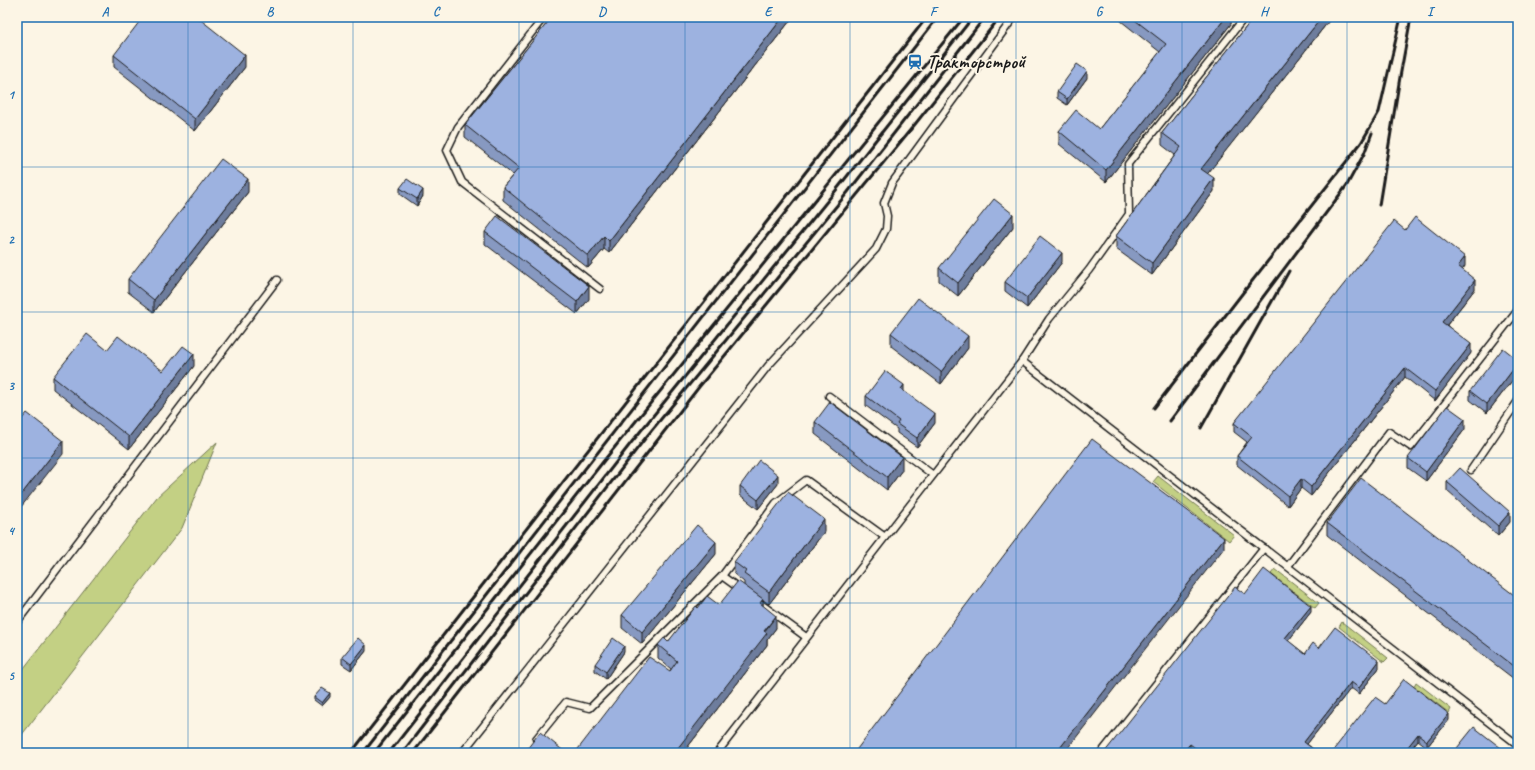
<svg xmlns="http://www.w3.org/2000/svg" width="1535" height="770" font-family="Caveat,sans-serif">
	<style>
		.green { fill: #c3d084; stroke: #707650 }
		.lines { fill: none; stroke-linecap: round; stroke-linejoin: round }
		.service-casing { stroke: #1c1c1c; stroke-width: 9 }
		.service { stroke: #fcf5e5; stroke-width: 6 }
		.rail { stroke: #1c1c1c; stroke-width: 3 }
		.wall { fill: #8799c1; stroke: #1c1c1c }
		.shaded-wall { fill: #6e7d9d; stroke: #1c1c1c }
		.building { fill: #9db2e0; stroke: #1c1c1c }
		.grid { fill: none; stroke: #1f6fb2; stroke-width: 1; stroke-opacity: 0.55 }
		.labels { text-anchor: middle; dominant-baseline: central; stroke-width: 4; stroke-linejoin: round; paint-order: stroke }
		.poi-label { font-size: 19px; font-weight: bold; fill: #1c1c1c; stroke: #fcf5e5; text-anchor: start }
		.neatline { fill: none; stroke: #1f6fb2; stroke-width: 1.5 }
		.grid-label { font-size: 13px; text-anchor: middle; font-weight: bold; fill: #1f6fb2 }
	</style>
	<rect width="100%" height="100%" fill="#fcf5e5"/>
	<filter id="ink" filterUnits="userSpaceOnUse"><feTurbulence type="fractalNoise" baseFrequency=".025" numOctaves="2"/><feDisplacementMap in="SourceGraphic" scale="8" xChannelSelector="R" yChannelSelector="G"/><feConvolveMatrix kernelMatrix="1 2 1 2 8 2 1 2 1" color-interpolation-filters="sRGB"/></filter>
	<g filter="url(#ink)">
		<g class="green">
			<path d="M 217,442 L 182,528 L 17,741 L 17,677 L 157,497 Z"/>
			<path d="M 1158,476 L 1234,535 L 1229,541 L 1153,482 Z"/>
			<path d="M 1275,569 L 1319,603 L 1315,608 L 1271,574 Z"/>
			<path d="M 1342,622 L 1388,658 L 1384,662 L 1339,627 Z"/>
			<path d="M 1416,682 L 1451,709 L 1449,713 L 1414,686 Z"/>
		</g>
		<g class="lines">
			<g class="service-casing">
				<g id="service">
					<path d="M 544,17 L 458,127 L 447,150 L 462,182 L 600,289"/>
					<path d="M 1022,361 L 1518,745"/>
					<path d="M 829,396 L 933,475"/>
					<path d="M 1471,470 L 1518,401"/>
					<path d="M 1288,566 L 1389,432 L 1411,447 L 1518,310"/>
					<path d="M 722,576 L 740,589"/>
					<path d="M 758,602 L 806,637"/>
					<path d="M 17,622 L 277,280"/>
					<path d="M 536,739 L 566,702 L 590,708 L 722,576 L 776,503 L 806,480 L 885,537"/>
					<path d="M 462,753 L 768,366 L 876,249 L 886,229 L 887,216 L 884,203 L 892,183 L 1014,17"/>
					<path d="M 717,753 L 1022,361 L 1049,319 L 1089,270 L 1129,214 L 1128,164 L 1245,17"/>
					<path d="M 1101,753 L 1264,548"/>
				</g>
			</g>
			<use href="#service" class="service"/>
			<g class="rail">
				<path d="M 1379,205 L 1400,77 L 1411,17"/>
				<path d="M 1154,408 L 1245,290 L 1361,143 L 1379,112 L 1401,17"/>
				<path d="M 1170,421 L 1347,185 L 1364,154 L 1372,133"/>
				<path d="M 1201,428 L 1289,271"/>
				<path d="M 351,753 L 927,17"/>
				<path d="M 363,753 L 938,17"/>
				<path d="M 374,753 L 606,458 L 964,17"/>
				<path d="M 389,753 L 631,443 L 837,189 L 973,17"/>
				<path d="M 402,753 L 647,436 L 848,192 L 985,17"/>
				<path d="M 413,753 L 699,387 L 916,123 L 1000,17"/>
			</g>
		</g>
		<g class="wall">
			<path d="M 552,17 L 793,17 L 609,253 L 604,249 L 588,268 L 503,200 L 503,187 L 513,175 L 465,137 L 465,125 Z"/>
			<path d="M 1121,17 L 1231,17 L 1231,24 L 1106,182 L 1059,144 L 1059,131 L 1099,129 L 1160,52 L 1121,21 Z"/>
			<path d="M 1254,17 L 1332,17 L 1207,174 L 1214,191 L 1152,275 L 1116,249 L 1116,236 L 1175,155 L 1162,145 L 1162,133 Z"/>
			<path d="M 114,55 L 245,67 L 195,131 L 114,67 Z"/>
			<path d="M 1087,78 L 1067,105 L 1057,98 L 1057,92 Z"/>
			<path d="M 400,188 L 423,196 L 417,206 L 400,194 Z"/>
			<path d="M 248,192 L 154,312 L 128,292 L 128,279 Z"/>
			<path d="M 1013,227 L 958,296 L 939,281 L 939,268 Z"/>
			<path d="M 1405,230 L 1465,266 L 1462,270 L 1475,289 L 1447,325 L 1471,353 L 1435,401 L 1405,377 L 1311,496 L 1301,488 L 1288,506 L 1237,465 L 1237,456 L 1247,442 L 1234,432 L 1234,423 Z"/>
			<path d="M 485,232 L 589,299 L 577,314 L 485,244 Z"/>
			<path d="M 1062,262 L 1027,308 L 1005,291 L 1005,282 Z"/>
			<path d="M 891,333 L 968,348 L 941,384 L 891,346 Z"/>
			<path d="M 107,350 L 163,371 L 194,366 L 129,449 L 53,389 L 53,377 Z"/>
			<path d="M 1518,360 L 1518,373 L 1487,413 L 1470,400 L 1470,391 Z"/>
			<path d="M 904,391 L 935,423 L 917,447 L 897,433 L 897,429 L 866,406 L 866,396 Z"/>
			<path d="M 815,422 L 902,470 L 887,490 L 815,434 Z"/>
			<path d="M 1465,429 L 1426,481 L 1408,468 L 1408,458 Z"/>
			<path d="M 1447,482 L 1510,522 L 1498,536 L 1447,491 Z"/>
			<path d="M 778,484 L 758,509 L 740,495 L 740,486 Z"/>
			<path d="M 1327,523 L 1518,598 L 1514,679 L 1327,535 Z"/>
			<path d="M 824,532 L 769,604 L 763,600 L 763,606 L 776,628 L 767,640 L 767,645 L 683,753 L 575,753 L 670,671 L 671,669 L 658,658 L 658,645 L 668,642 L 698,608 L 719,605 L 744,585 L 744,582 L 734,574 L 734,562 Z"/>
			<path d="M 716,554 L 642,644 L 622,628 L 622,615 Z"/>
			<path d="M 1245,594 L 1311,612 L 1288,641 L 1305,654 L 1319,648 L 1379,668 L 1359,694 L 1351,688 L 1307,744 L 1318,753 L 1194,753 L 1190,750 L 1104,753 Z"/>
			<path d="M 366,651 L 351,670 L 342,664 L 342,657 Z"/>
			<path d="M 624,652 L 606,679 L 595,671 L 595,664 Z"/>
			<path d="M 314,697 L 330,697 L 322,706 L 314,700 Z"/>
			<path d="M 1385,704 L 1449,720 L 1427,747 L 1418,740 L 1408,753 L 1331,753 Z"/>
		</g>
		<g class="shaded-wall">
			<path d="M 783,17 L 793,17 L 609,253 L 609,241 Z"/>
			<path d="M 1226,17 L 1231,17 L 1231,24 L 1106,182 L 1106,170 Z"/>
			<path d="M 1322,17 L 1332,17 L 1201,182 L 1201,169 Z"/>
			<path d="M 245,55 L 245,67 L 195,131 L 195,119 Z"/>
			<path d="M 1087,71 L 1087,78 L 1067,105 L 1067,99 Z"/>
			<path d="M 1214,178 L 1214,191 L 1152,275 L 1152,263 Z"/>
			<path d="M 248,179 L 248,192 L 154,312 L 154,300 Z"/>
			<path d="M 423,190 L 423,196 L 417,206 L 417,199 Z"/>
			<path d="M 1013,214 L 1013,227 L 958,296 L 958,283 Z"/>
			<path d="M 604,236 L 604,249 L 588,268 L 588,256 Z"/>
			<path d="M 1062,253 L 1062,262 L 1027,308 L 1027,298 Z"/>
			<path d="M 1465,257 L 1465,266 L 1458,276 L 1458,266 Z"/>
			<path d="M 1475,280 L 1475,289 L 1442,331 L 1442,322 Z"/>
			<path d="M 589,286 L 589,299 L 577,314 L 577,302 Z"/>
			<path d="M 968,336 L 968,348 L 941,384 L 941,372 Z"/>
			<path d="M 1471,344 L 1471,353 L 1435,401 L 1435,391 Z"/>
			<path d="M 194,354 L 194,366 L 129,449 L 129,437 Z"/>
			<path d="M 1518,363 L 1518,373 L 1487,413 L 1487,404 Z"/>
			<path d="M 1405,368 L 1405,377 L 1311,496 L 1311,487 Z"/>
			<path d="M 904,385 L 904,395 L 901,389 Z"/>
			<path d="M 935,414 L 935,423 L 917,447 L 917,438 Z"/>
			<path d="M 1465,419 L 1465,429 L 1426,481 L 1426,472 Z"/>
			<path d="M 63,441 L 63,454 L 17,512 L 17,500 Z"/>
			<path d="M 902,457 L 902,470 L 887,490 L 887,477 Z"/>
			<path d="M 778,475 L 778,484 L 758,509 L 758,500 Z"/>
			<path d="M 1301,479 L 1301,488 L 1288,506 L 1288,496 Z"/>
			<path d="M 1510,512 L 1510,522 L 1498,536 L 1498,526 Z"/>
			<path d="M 824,519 L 824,532 L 769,604 L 769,592 Z"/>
			<path d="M 1224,538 L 1224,548 L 1064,753 L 1056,753 Z"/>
			<path d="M 716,542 L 716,554 L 642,644 L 642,632 Z"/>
			<path d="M 763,599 L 763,612 L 760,603 Z"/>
			<path d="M 1311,606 L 1311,612 L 1285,645 L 1285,638 Z"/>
			<path d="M 776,616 L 776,628 L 767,640 L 767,645 L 683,753 L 674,753 Z"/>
			<path d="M 366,645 L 366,651 L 351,670 L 351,664 Z"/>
			<path d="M 624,646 L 624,652 L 606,679 L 606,672 Z"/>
			<path d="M 1379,661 L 1379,668 L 1359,694 L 1359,688 Z"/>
			<path d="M 1518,661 L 1518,673 L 1514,679 L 1514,666 Z"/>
			<path d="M 1351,682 L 1351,688 L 1304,748 L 1304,742 Z"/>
			<path d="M 330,693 L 330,697 L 322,706 L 322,703 Z"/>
			<path d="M 1449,714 L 1449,720 L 1427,747 L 1427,741 Z"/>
			<path d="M 1418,734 L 1418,740 L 1408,753 L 1403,753 Z"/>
			<path d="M 1190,744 L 1190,750 L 1187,753 L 1182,753 Z"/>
			<path d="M 1501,748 L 1501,753 L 1496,753 Z"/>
		</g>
		<g class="building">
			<path d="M 143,17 L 197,17 L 245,55 L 195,119 L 114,55 Z"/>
			<path d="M 552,17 L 783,17 L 609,241 L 604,236 L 588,256 L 503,187 L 519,168 L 465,125 Z"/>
			<path d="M 1131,17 L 1226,17 L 1106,170 L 1059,131 L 1076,110 L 1099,129 L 1166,44 Z"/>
			<path d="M 1254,17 L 1322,17 L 1201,169 L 1214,178 L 1152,263 L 1116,236 L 1181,147 L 1162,133 Z"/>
			<path d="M 1077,64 L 1087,71 L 1067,99 L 1057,92 Z"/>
			<path d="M 221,159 L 248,179 L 154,300 L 128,279 Z"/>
			<path d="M 407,179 L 423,190 L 417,199 L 400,188 Z"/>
			<path d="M 994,199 L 1013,214 L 958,283 L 939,268 Z"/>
			<path d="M 497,216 L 589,286 L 577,302 L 485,232 Z"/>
			<path d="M 1415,217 L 1465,257 L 1458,266 L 1475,280 L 1442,322 L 1471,344 L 1435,391 L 1405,368 L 1311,487 L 1301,479 L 1288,496 L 1237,456 L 1252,437 L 1234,423 L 1394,221 L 1405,230 Z"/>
			<path d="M 1040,236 L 1062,253 L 1027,298 L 1005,282 Z"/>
			<path d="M 918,298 L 968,336 L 941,372 L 891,333 Z"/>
			<path d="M 87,334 L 107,350 L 118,336 L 163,371 L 183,346 L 194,354 L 129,437 L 53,377 Z"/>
			<path d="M 1503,348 L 1518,360 L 1518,363 L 1487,404 L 1470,391 Z"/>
			<path d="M 885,371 L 904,385 L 901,389 L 935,414 L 917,438 L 897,424 L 899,421 L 866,396 Z"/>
			<path d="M 830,402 L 902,457 L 887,477 L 815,422 Z"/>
			<path d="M 1447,406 L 1465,419 L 1426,472 L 1408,458 Z"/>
			<path d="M 27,413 L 63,441 L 17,500 L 17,425 Z"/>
			<path d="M 1092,439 L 1224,538 L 1056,753 L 854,753 Z"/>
			<path d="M 759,460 L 778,475 L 758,500 L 740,486 Z"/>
			<path d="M 1460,468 L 1510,512 L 1498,526 L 1447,482 Z"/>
			<path d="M 1361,478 L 1518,598 L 1518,661 L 1514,666 L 1327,523 Z"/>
			<path d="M 788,492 L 824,519 L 769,592 L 744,574 L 746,571 L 734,562 Z"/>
			<path d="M 697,525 L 716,542 L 642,632 L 622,615 Z"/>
			<path d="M 1264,569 L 1311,606 L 1285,638 L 1305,654 L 1313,643 L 1319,648 L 1335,627 L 1379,661 L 1359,688 L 1351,682 L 1304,742 L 1318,753 L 1202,753 L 1190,744 L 1182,753 L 1104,753 L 1235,587 L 1245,594 Z"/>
			<path d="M 738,581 L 763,599 L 760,603 L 776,616 L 764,631 L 767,633 L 674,753 L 575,753 L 649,657 L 670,671 L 677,661 L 658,645 L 664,638 L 668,642 L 696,606 L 698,608 L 707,596 L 719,605 Z"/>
			<path d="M 358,638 L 366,645 L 351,664 L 342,657 Z"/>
			<path d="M 613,638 L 624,646 L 606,672 L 595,664 Z"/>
			<path d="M 1404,679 L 1449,714 L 1427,741 L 1418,734 L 1403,753 L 1331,753 L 1375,697 L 1385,704 Z"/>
			<path d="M 322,688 L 330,693 L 322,703 L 314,697 Z"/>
			<path d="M 1474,727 L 1501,748 L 1496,753 L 1453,753 Z"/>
			<path d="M 540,732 L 566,753 L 524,753 Z"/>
		</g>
	</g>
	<path class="grid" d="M 188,17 L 188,753M 353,17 L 353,753M 519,17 L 519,753M 685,17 L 685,753M 850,17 L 850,753M 1016,17 L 1016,753M 1182,17 L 1182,753M 1347,17 L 1347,753M 17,167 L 1518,167M 17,312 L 1518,312M 17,458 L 1518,458M 17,603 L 1518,603"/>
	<defs>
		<g id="station-bare" transform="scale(1.2)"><path d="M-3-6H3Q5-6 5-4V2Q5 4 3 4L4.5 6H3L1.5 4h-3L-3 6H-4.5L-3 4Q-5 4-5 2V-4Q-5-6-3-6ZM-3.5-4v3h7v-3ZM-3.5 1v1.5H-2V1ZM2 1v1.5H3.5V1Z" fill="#1f6fb2" stroke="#fcf5e5" stroke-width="2.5" paint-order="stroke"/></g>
	</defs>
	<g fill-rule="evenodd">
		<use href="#station-bare" x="915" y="62"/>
	</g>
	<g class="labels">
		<g class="poi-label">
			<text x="927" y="62">Тракторстрой</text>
		</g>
	</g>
	<rect width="1535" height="770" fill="none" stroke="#fcf5e5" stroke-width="44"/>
	<rect x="22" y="22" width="1491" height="726" class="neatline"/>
	<g class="grid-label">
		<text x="105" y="16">A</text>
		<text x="270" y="16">B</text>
		<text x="436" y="16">C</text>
		<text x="602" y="16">D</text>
		<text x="768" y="16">E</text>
		<text x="933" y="16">F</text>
		<text x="1099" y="16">G</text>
		<text x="1264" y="16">H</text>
		<text x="1430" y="16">I</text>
		<text x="11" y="99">1</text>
		<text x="11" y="244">2</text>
		<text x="11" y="390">3</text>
		<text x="11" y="535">4</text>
		<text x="11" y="680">5</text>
	</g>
</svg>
